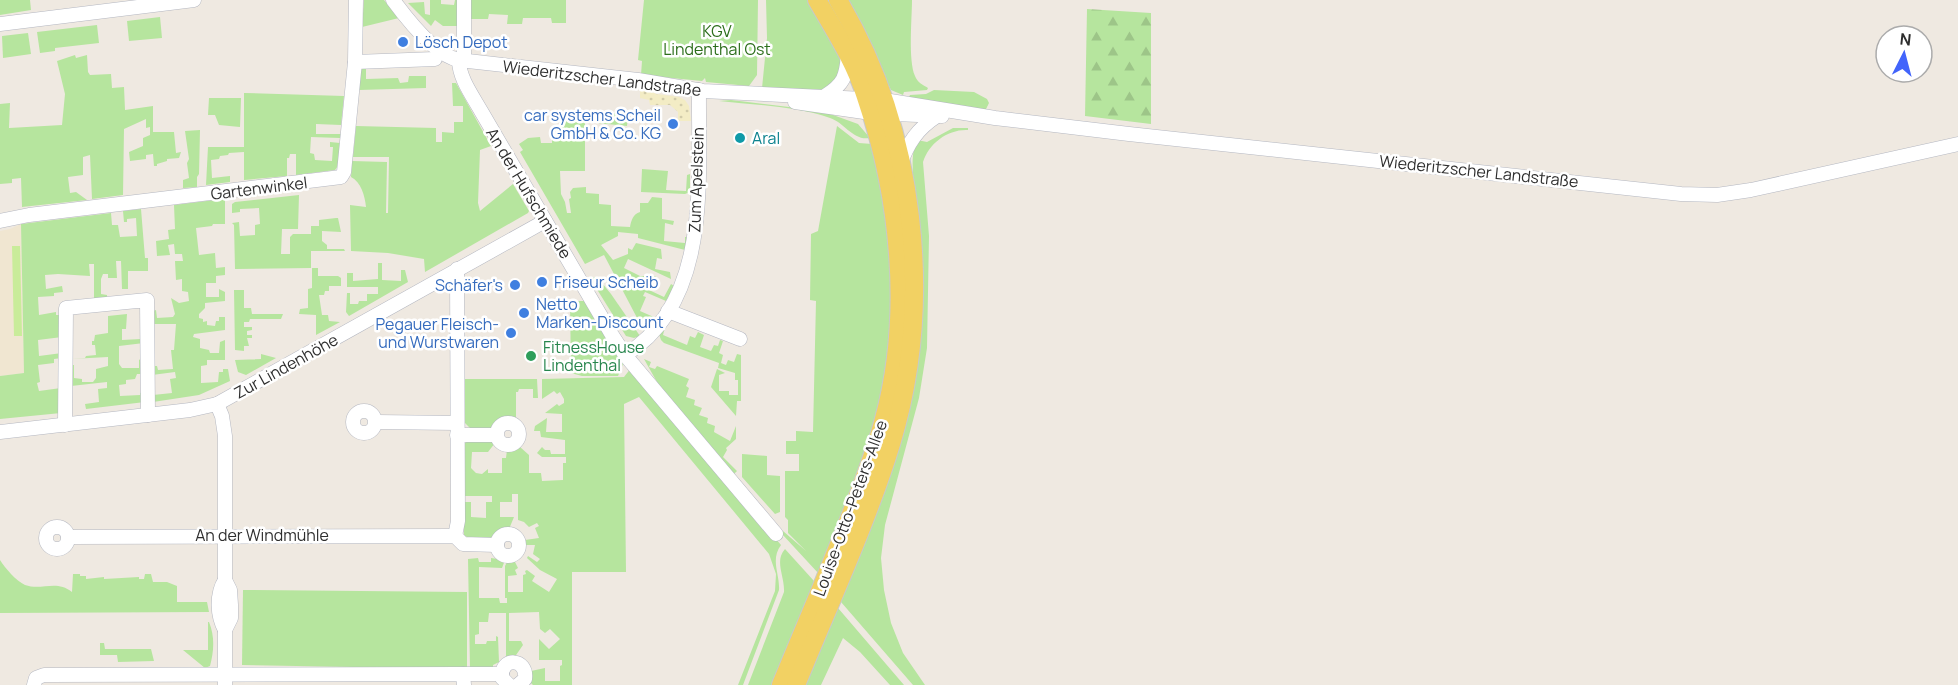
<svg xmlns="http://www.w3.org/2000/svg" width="1958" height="685" font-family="Manrope,sans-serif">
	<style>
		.education { fill: #f0e6d1 }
		.grass { fill: #b6e59e }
		.forest { fill: url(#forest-firs) }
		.sand { fill: url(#sand-dots) }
		.pitch { fill: #c9ec9a }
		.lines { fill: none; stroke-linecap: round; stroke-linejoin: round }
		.minor-casing { stroke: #b4b7c1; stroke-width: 15 }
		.major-casing { stroke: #c9c9c9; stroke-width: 20 }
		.minor { stroke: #fff; stroke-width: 14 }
		.major { stroke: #f2d163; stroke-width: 18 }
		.shop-dot { fill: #3f7fe0; stroke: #fff; stroke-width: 2 }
		.culture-dot { fill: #0f9aa8; stroke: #fff; stroke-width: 2 }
		.leisure-dot { fill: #2e9e5b; stroke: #fff; stroke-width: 2 }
		.labels { text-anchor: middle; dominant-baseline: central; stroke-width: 5; stroke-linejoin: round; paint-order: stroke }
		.park-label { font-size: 16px; fill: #2c6e1b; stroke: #fff }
		.shop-label { font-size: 16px; fill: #366cbe; stroke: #fff; text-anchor: start }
		.street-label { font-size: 16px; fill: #2e2e2e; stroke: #fff }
		.culture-label { font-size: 16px; fill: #0d838f; stroke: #fff; text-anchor: start }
		.leisure-label { font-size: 16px; fill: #27864d; stroke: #fff; text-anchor: start }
	</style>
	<defs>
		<pattern id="forest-firs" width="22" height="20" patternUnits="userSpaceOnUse" patternTransform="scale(1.5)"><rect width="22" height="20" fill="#b6e59e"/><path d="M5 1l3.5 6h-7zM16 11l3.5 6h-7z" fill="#9dc588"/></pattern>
		<pattern id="sand-dots" width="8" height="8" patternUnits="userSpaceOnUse" patternTransform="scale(1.5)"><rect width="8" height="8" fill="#f3ecc5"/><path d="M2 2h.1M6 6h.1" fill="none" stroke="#d1cbaa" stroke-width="1.8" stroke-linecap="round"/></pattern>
	</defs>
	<rect width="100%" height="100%" fill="#efe9e1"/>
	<path class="education" d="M 21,224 L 24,373 L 0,376 L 0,231 L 10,229 Z"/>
	<g class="grass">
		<path d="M 0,0 L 30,0 L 31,10 L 0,15 Z"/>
		<path d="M 364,0 L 384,0 L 399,18 L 362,27 Z"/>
		<path d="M 430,0 L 441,0 L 441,4 L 454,5 L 455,0 L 460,0 L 460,26 L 443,26 L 435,20 L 431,26 L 408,3 L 424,2 L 425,14 L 430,15 Z"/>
		<path d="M 469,0 L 566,0 L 566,23 L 552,23 L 551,18 L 523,18 L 522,24 L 507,24 L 508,15 L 489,14 L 488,19 L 469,19 Z"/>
		<path d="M 644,0 L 758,0 L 757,75 L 749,86 L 706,82 L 705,78 L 702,81 L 641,75 L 642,61 L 638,60 Z"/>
		<path d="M 766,0 L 811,0 L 842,56 L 842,74 L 826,90 L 762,88 L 767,38 Z"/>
		<path d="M 846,0 L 912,0 C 912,18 908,60 915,76 C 917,82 923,85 928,88 L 927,90 L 904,92 L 903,95 L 891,90 Z"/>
		<path d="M 160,17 L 162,38 L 129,41 L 127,21 Z"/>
		<path d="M 97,25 L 99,43 L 55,48 L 55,51 L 40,53 L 37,32 Z"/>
		<path d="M 28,33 L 31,54 L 3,58 L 2,36 Z"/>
		<path d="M 75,55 L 76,58 L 87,55 L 88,72 L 90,75 L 111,74 L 112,88 L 124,87 L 125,110 L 153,106 L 153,132 L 174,132 L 176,153 L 181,152 L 179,158 L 167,159 L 167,161 L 157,164 L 157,166 L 154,166 L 153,154 L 146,155 L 146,159 L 130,161 L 129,152 L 143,146 L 143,138 L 150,135 L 150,127 L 146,128 L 146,119 L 124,129 L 123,195 L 92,199 L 90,155 L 83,157 L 83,175 L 68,177 L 70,193 L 76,192 L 87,200 L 22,207 L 21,178 L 12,179 L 12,183 L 0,184 L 0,104 L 10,103 L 9,128 L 62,125 L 65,94 L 57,61 Z"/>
		<path d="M 362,69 L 366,69 L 366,79 L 398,78 L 400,83 L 408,82 L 409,76 L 426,76 L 426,88 L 359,90 L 360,72 Z"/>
		<path d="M 452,83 L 456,83 L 491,146 L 480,150 L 478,203 L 480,211 L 513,184 L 529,211 L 528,213 L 425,272 L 424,259 L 388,253 L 351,251 L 350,205 L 366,207 C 365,196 361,182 351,177 L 352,161 L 387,162 L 386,213 L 388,213 L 389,157 L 353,157 L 356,126 L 436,128 L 436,142 L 442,142 L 442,132 L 454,133 L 454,122 L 463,122 L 463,106 L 453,106 Z"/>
		<path d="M 934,90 L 974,92 L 987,99 L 989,103 L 986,109 L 983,110 L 909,97 L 910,95 L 926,94 Z"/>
		<path d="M 244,93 L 344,96 L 341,125 L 316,124 L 316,134 L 341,134 L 340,138 L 311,137 L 310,153 L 314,154 L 315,160 L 332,161 L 333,147 L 330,147 L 330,142 L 340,143 L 338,166 L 335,170 L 296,175 L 296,154 L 290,154 L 289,158 L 287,158 L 287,176 L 244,180 L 244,152 L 229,153 L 228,155 L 220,156 L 219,159 L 211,160 L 212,178 L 230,176 L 230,182 L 206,185 L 208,147 L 244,147 Z"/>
		<path d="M 209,98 L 241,98 L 240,127 L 219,125 L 215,115 L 208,115 Z"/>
		<path d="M 731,100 L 822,111 L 858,124 L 870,138 C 853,141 845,123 830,118 C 795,106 756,105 719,101 Z"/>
		<path d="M 589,110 L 628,115 L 627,126 L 587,122 Z"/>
		<path d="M 569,114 L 569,120 L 585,122 L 585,171 L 560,171 L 561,194 L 565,202 L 567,213 L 571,213 L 569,199 L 571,198 L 570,192 L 573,188 L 586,187 L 586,193 L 599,194 L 599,204 L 611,205 L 611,226 L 630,227 C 631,221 633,214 640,212 L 640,203 L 648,203 L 652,197 L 662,198 L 662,219 L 674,221 L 673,225 L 665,223 L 664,241 L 685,243 L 685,237 L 688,237 L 685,250 L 638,238 L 638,234 L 618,232 L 618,236 L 601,245 L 613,260 L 628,254 L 628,248 L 632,250 L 636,243 L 661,249 L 662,259 L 657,258 L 655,269 L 670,272 L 671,279 L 628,259 L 624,268 L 640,276 L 656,276 L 649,290 L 664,297 L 671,284 L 674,286 L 666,301 L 645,292 L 643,296 L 646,297 L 640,311 L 656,318 L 645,333 L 604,255 L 585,264 L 520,152 L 523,150 L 519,144 L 528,138 L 540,137 L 541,143 L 552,143 L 552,135 L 556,135 L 557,130 L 552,130 L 552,126 L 562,126 L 562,115 Z"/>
		<path d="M 837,126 L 859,143 L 872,144 L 878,164 L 896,304 L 879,420 L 819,574 L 782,534 L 783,531 L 806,551 L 788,533 L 788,520 L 785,517 L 785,471 L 799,471 L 799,454 L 786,454 L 786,441 L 796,441 L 796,431 L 813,432 L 816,301 L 810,300 L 811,234 L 818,231 Z"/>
		<path d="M 953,128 L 968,128 L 968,130 C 948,129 929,143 923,162 L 929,236 L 927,348 L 919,398 L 885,525 L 881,558 L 884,590 L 891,623 L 903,653 L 925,685 L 913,685 L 841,602 L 846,589 L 919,224 C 917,201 907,160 917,140 L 927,142 Z"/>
		<path d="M 200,130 L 199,174 L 197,177 L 197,187 L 183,188 L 183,180 L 189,178 L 187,163 L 189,159 L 185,131 Z"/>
		<path d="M 642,169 L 668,171 L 666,190 L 686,191 L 687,175 L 690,174 L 690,192 L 685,194 L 641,192 Z"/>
		<path d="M 299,195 L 298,229 L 282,229 L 281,254 L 290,254 L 290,237 L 293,234 L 311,234 L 311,226 L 319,226 L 319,220 L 336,218 L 338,218 L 341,232 L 322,231 L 322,241 L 327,245 L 327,249 L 344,249 L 345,251 L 311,251 L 311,268 L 235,269 L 234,225 L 232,223 L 239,222 L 240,236 L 255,235 L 255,225 L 260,224 L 259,208 L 240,209 L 240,212 L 232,213 L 232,204 L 235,202 Z"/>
		<path d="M 223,199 L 225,200 L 225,224 L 213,224 L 212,226 L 196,228 L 199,255 L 215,253 L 216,268 L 225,267 L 225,275 L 216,276 L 216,283 L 206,283 L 206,297 L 219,297 L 219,289 L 225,292 L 225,301 L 205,303 L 205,308 L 199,314 L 199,318 L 203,319 L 203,322 L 207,321 L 207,325 L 215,326 L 216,321 L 219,321 L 219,317 L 225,317 L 225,330 L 194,334 L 193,337 L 200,339 L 200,348 L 209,350 L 210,353 L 219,353 L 220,342 L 225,340 L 225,360 L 207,360 L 207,365 L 201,366 L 201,383 L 218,382 L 219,372 L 223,372 L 223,369 L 228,369 L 230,381 L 199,395 L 153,402 L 153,395 L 172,393 L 170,379 L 176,378 L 175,372 L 152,375 L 152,366 L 157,366 L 158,370 L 173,369 L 171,350 L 174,350 L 176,324 L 154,324 L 153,311 L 156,310 L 157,318 L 173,317 L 175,314 L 171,298 L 179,303 L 189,301 L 188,292 L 182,291 L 182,279 L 176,280 L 175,261 L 183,261 L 182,254 L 175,254 L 174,244 L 168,245 L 170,255 L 157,256 L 156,241 L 169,239 L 168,230 L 175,229 L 174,205 Z"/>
		<path d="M 141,209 L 145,258 L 148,258 L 148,271 L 128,271 L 128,289 L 122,289 L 121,261 L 116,261 L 117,278 L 108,278 L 108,274 L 103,274 L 101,279 L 101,294 L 107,295 L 107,298 L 94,301 L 94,264 L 89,264 L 90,276 L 58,274 L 45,275 L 46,289 L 62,286 L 63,292 L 54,293 L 54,296 L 38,297 L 39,315 L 56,312 L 56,315 L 61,315 L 62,337 L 38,340 L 39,356 L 62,353 L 62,358 L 54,359 L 54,363 L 38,365 L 40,382 L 37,383 L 39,391 L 61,388 L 61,413 L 0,419 L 0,376 L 24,373 L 21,224 L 111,213 L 112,225 L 118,225 L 120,237 L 137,236 L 136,218 L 127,219 L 127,222 L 124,222 L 123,211 Z"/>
		<path d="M 378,263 L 382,263 L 382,280 L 401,281 L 401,270 L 405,270 L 408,282 L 349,316 L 346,312 L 347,293 L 350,293 L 350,304 L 358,304 L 359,301 L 367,301 L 367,294 L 378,294 L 378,287 L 347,287 L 347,273 L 353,273 L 353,281 L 378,279 Z"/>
		<path d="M 312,268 L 318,268 L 318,276 L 338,276 L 341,278 L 341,286 L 329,286 L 329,291 L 325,291 L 324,295 L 319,295 L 322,315 L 328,315 L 329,321 L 340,322 L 316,335 L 316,315 L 299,314 L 300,309 L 308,308 L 308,289 L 312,288 Z"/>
		<path d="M 597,277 L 611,294 L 640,336 L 634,338 L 626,336 L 590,278 Z"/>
		<path d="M 234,290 L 244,290 L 244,308 L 251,308 L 252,314 L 283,314 L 281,319 L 250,319 L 249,322 L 244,322 L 244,327 L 252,327 L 252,330 L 247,331 L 247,335 L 252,335 L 252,338 L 247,338 L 249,346 L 244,346 L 244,351 L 235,350 Z"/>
		<path d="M 570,301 L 588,301 L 624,362 L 618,376 L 582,376 L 571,373 Z"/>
		<path d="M 127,314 L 126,329 L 122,329 L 122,340 L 141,339 L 144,343 L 119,346 L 119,364 L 122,368 L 139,368 L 139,360 L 142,358 L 144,374 L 137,374 L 135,379 L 126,380 L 126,384 L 119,385 L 120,396 L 140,395 L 140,393 L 144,392 L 145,402 L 86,409 L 85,404 L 99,402 L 98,389 L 107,388 L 107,382 L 71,386 L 71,365 L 74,365 L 74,378 L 82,379 L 82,382 L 93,382 L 96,378 L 96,369 L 108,366 L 108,357 L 71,359 L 85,358 L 86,356 L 96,355 L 95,345 L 92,345 L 92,341 L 94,341 L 95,335 L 108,333 L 108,316 Z"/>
		<path d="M 665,327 L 663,335 L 687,345 L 690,336 L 695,338 L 698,332 L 704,335 L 700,347 L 711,351 L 714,345 L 718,346 L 720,340 L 723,341 L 719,353 L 723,355 L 721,363 L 726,365 L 728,360 L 734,362 L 737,354 L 741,355 L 741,401 L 737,401 L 736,416 L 711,387 L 717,369 L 725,373 L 719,375 L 719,391 L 729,391 L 729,395 L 738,395 L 738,380 L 735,380 L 735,373 L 718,368 L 719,363 L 664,343 L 661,340 L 659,334 Z"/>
		<path d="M 261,354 L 276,358 L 246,375 L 238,372 L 235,360 L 261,359 Z"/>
		<path d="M 644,359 L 651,362 L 649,367 L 655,369 L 657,366 L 689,379 L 686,386 L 689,388 L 686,397 L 695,400 L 694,405 L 702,408 L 699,415 L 708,418 L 707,423 L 715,426 L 714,432 L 730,441 L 736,426 L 736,439 L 726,448 L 727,450 L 723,457 L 737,471 L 733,475 L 656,385 L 657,382 Z"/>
		<path d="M 631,368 L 781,545 C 770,560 780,574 779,590 L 743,685 L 738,685 L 775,591 L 776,574 L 769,554 L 639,397 L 624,404 L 626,572 L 572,572 L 572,685 L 533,685 L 530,682 L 531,671 L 545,668 L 545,681 L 560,681 L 560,666 L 562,665 L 562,660 L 539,660 L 539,639 L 549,649 L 560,639 L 550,629 L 545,633 L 540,629 L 539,612 L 509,613 L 509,641 L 521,641 L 523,645 L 514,658 L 506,661 L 506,613 L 489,613 L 488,622 L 479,622 L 479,634 L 475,635 L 475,644 L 486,644 L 487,641 L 496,641 L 496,636 L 498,637 L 499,662 L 493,665 L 493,669 L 470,669 L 468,559 L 478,558 L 479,562 L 491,562 L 491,558 L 505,560 L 502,568 L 479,567 L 479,598 L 499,598 L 500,603 L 507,603 L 507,598 L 505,598 L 505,566 L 508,560 L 514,560 L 518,568 L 515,570 L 517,575 L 508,576 L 508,592 L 523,592 L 523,575 L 526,574 L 525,571 L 527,570 L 535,576 L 532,581 L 549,592 L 557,579 L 540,570 L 527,558 L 528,556 L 537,562 L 540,559 L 533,554 L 535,545 L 526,545 L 525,540 L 539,538 L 535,528 L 539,526 L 537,523 L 529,527 L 524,522 L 518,520 L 518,494 L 512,494 L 512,502 L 500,502 L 500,517 L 514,517 L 509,529 C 501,530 498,537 490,539 C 482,541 470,540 464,535 L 464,502 L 471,502 L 471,517 L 486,518 L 486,502 L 492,502 L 492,496 L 464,496 L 465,443 C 472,438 488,439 495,443 L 488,452 L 472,452 L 471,468 L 476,473 L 482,474 L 488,469 L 488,473 L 502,473 L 502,458 L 506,458 L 507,450 L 520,447 L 529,455 L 529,473 L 541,473 L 542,481 L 563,480 L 563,463 L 566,463 L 566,457 L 542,457 L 537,453 L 542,447 L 545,450 L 550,450 L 551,454 L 565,454 L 565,440 L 541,437 L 540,431 L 534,431 L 535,426 L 547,418 L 546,432 L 562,432 L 562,414 L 545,413 L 557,404 L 559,406 L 564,403 L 564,399 L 560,392 L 557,394 L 554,391 L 542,399 L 542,379 L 624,377 Z"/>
		<path d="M 465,379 L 537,379 L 538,398 L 533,398 L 533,389 L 519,389 L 518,392 L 516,392 L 516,418 L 502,420 L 491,429 L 471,429 L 465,423 Z"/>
		<path d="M 742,454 L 767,456 L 767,475 L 780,476 L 780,512 L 775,514 L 742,477 Z"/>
		<path d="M 785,549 L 814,581 L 775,685 L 748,685 L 784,592 C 785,577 774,561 785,549 Z"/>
		<path d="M 0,560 C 5,568 16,581 25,585 C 42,591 56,579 72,592 L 73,574 L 80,574 L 80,576 L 86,576 L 86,579 L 104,577 L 104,579 L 139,577 L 139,579 L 144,579 L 145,574 L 151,574 L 153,582 L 167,582 L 177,586 L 177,602 L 207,602 L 209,612 L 0,613 Z"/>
		<path d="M 243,590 L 467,592 L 467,669 L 242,665 Z"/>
		<path d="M 838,608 L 904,685 L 890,685 L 860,652 L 843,638 L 821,685 L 803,685 Z"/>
		<path d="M 208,622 L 209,622 C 215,637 214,651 210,666 L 205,668 L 183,650 L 208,650 Z"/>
		<path d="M 100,643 L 104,643 L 105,649 L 151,649 L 154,661 L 118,662 L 117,655 L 100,655 Z"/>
	</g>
	<path class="forest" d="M 1087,9 L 1151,13 L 1151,124 L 1085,116 Z"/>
	<path class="sand" d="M 640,88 L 657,94 L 679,97 L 685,100 L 689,106 L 691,121 L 678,121 L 678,112 L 670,105 L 650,105 L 649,100 L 640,98 Z"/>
	<path class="pitch" d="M 12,246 L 20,246 L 22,336 L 14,336 Z"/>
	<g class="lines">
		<g class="minor-casing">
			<g id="minor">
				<path d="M 393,0 C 407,19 436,56 459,60 L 638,80 L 703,91 L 884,100 L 995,118 L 1129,134 L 1681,194 L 1717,195 L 1751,190 L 1958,144"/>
				<path d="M 464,0 L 464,60"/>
				<path d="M 0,24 L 194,0"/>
				<path d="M 459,60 C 459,78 472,95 481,111 L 612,335 L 625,355 L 776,534"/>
				<path d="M 355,62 L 435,59"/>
				<path d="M 825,96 C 844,84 846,77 848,55"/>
				<path d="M 795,102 L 871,113 L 942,116"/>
				<path d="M 900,165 C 908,143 917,129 937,116"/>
				<path d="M 0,221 L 29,215 L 341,177 L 344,172 L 355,62 L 356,0"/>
				<path d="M 668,311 L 740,339"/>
				<path d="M 625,355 C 712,302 698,178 699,90"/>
				<path d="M 217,404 L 222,416 L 225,436 L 225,580 L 230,590 L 231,605 L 231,618 L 225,630 L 225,685"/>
				<circle cx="364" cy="422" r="11"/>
				<path d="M 376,422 L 457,423"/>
				<circle cx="508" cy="434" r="11"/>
				<path d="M 65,425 L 66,308 L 147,300 L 148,415"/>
				<path d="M 0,432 L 190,410 L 217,404 L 545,221"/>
				<path d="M 457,435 L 496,435"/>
				<circle cx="57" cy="538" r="11"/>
				<circle cx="508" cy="545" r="11"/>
				<path d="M 455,536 L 458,521 L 457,269"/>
				<path d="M 68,537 L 455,536 L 463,544 L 497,545"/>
				<path d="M 225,630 C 217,616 216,594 225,580"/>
				<path d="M 463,674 L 502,674"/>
				<path d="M 34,685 L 36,678 L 44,675 L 463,674 L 464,685"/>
				<path d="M 509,685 L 502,678 C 500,656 528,658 525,679 L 518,685"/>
			</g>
		</g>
		<g class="major-casing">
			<g id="major">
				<path d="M 781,685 C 803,633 824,582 845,530 C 859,493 874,457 884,419 C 912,316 900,197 866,97 C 855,62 835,31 817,0"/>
				<path d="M 796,685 C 828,606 866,525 891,444 C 935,300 915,129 838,0"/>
			</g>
		</g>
		<use href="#minor" class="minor"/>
		<use href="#major" class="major"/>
	</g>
	<g class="shop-dot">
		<circle cx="403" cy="42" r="6"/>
		<circle cx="673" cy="124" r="6"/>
		<circle cx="542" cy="282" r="6"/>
		<circle cx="515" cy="285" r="6"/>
		<circle cx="524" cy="313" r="6"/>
		<circle cx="511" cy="333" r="6"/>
	</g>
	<circle class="culture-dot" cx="740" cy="138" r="6"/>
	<circle class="leisure-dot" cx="531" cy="356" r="6"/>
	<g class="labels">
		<g class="park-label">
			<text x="717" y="31">KGV<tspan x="717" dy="18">Lindenthal Ost</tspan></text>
		</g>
		<g class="shop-label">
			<text x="415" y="42">Lösch Depot</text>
			<text x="661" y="115" text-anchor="end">car systems Scheil<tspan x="661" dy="18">GmbH &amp; Co. KG</tspan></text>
			<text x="554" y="282">Friseur Scheib</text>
			<text x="503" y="285" text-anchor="end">Schäfer's</text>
			<text x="536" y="304">Netto<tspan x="536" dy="18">Marken-Discount</tspan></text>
			<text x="499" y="324" text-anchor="end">Pegauer Fleisch-<tspan x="499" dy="18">und Wurstwaren</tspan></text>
		</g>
		<g class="street-label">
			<text transform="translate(602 78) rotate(7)">Wiederitzscher Landstraße</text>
			<text transform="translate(1479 171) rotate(6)">Wiederitzscher Landstraße</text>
			<text transform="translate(696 180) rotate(-88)">Zum Apelstein</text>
			<text transform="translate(259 188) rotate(-7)">Gartenwinkel</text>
			<text transform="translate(529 193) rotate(59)">An der Hufschmiede</text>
			<text transform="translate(286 366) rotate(-29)">Zur Lindenhöhe</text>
			<text transform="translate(850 508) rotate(-70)">Louise-Otto-Peters-Allee</text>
			<text x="262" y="535">An der Windmühle</text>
		</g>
		<g class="culture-label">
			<text x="752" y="138">Aral</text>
		</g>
		<g class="leisure-label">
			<text x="543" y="347">FitnessHouse<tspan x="543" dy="18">Lindenthal</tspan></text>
		</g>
	</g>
	<g transform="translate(1904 54) rotate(6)"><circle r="28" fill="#ffffff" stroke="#ababab" stroke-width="1.5"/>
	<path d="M0-4.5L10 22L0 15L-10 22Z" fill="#4264fb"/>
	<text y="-9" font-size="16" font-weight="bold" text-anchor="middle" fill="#2e2e2e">N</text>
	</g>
</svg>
